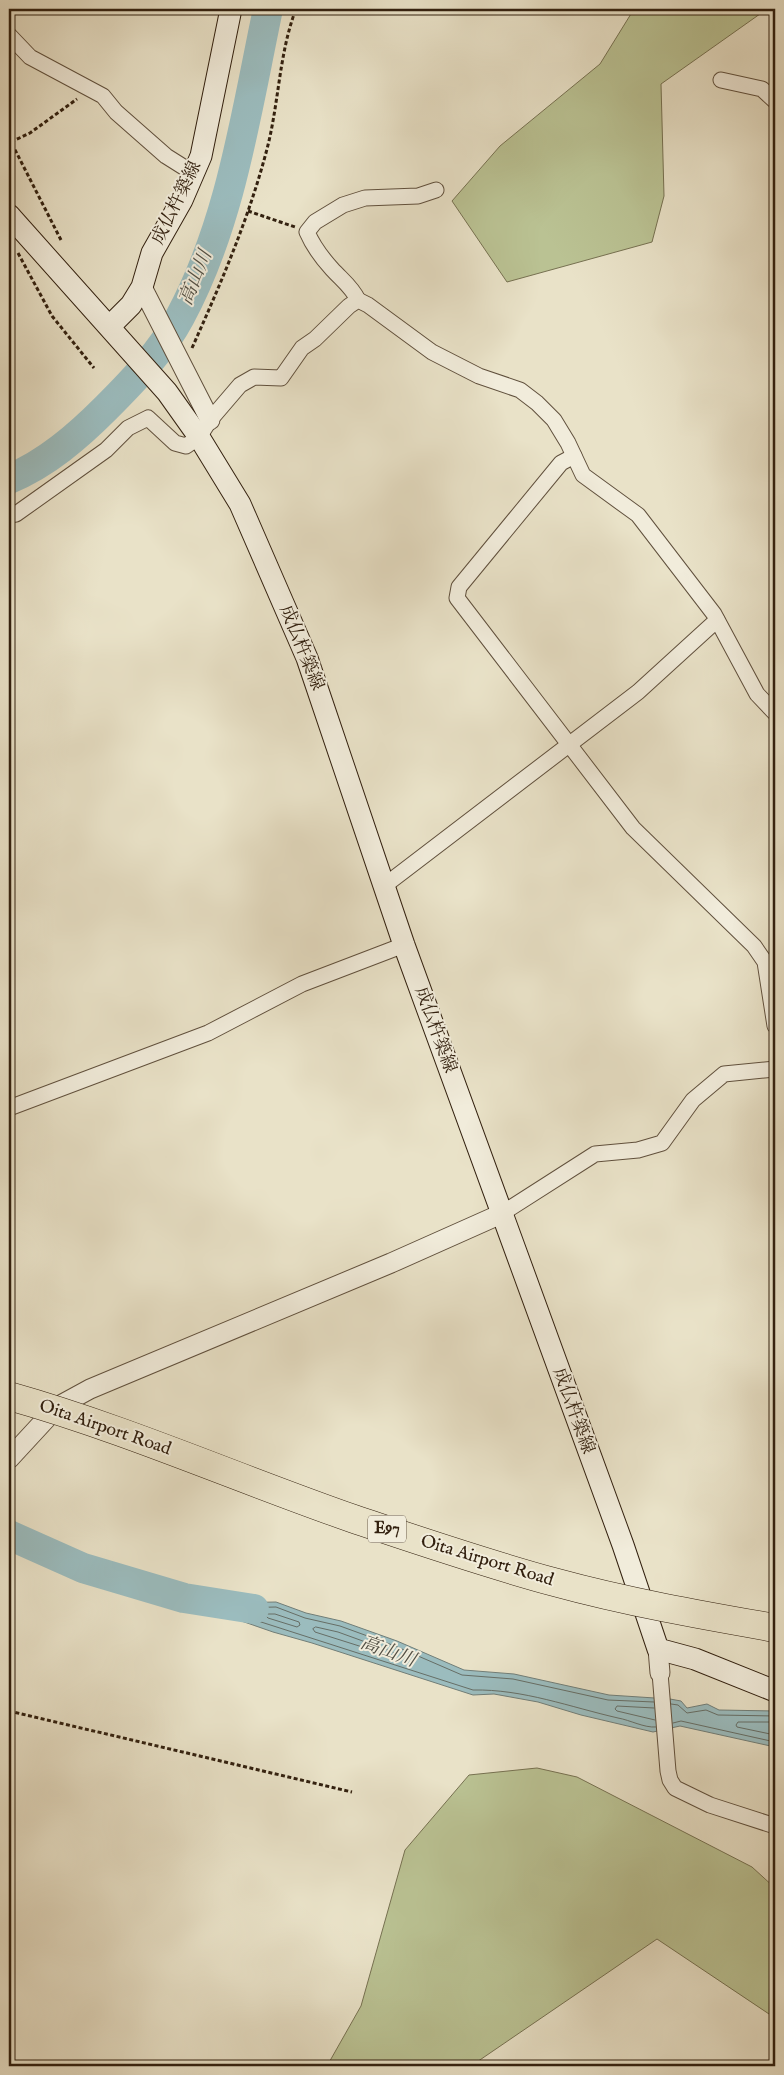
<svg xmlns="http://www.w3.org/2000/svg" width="784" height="2075" font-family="'IM FELL English','Noto Serif JP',serif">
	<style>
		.green { fill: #bac293; stroke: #767151 }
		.water { fill: #9bbcbe; stroke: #717e78 }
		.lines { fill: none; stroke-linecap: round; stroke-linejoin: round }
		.shore { stroke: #666e66; stroke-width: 1 }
		.river { stroke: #9bbcbe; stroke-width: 30 }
		.minor-casing { stroke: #60503d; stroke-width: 17 }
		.tertiary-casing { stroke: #60503d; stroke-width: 21 }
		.secondary-casing { stroke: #32200f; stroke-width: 23 }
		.path { stroke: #32200f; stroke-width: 3; stroke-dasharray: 4 2.5; stroke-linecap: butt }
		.minor { stroke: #f1ecdb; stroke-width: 15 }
		.tertiary { stroke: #f1ecdb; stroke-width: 19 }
		.secondary { stroke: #f1ecdb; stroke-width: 21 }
		.motorway-bridge-casing { stroke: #32200f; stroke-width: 29; stroke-linecap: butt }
		.motorway-bridge { stroke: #e9e2c8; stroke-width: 28 }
		.labels { text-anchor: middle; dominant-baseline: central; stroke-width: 4; stroke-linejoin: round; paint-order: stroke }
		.shield { fill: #f1ecdb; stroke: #6b5d4c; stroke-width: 1 }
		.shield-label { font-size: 16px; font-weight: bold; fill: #32200f }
		.street-label { font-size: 18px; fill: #32200f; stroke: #f1ecdb }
		.water-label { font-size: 19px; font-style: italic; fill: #524f44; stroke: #f1ecdb }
	</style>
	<rect width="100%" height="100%" fill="#e9e2c8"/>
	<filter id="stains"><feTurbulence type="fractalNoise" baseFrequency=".004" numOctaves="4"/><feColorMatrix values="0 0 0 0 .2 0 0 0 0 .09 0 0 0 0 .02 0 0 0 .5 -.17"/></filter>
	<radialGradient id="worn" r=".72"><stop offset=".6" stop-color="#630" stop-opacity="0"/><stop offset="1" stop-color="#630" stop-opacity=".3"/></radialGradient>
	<g class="green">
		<path d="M 634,9 L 767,9 L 661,84 L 664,196 L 652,242 L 507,282 L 452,201 L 500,146 L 600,64 Z"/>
		<path d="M 537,1768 L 577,1777 L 752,1867 L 775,1888 L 775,2018 L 657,1939 L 471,2066 L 327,2066 L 361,2006 L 405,1850 L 469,1775 Z"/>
	</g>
	<path class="water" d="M 194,1601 L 223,1603 L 276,1602 L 306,1613 L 341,1621 L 397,1641 L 464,1670 L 514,1674 L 609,1695 L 670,1699 L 681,1701 L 687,1708 L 707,1704 L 719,1710 L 775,1711 L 775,1747 L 680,1726 L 653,1732 L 581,1715 L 538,1702 L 494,1694 L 473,1695 L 312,1643 L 273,1632 L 227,1616 Z"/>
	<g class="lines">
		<g class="shore">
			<path d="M 268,1614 L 275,1614 L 299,1622 L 300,1625 L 297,1627 L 268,1618 L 266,1616 Z"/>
			<path d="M 316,1627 L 338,1632 L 393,1652 L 397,1656 L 394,1657 L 315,1632 L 313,1629 Z"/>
			<path d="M 654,1702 L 608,1700 L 513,1679 L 462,1675 L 395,1646 L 340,1626 L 305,1618 L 276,1607 L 234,1608 L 232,1610 L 233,1613 L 473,1690 C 523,1689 570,1707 618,1718 C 630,1720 644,1728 656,1727"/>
			<path d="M 671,1704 L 678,1705 L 687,1713 L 706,1710 L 718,1715 L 775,1716"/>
			<path d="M 654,1708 L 617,1706 L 615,1709 L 617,1711 L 655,1720"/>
			<path d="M 775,1722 L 738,1722 L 736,1725 L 737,1727 L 775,1735"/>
			<path d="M 673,1723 L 681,1721 L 775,1742"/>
		</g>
		<g class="river">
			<path d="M 9,479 C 46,464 78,436 106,408 C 133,381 162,351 180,317 C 231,222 246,113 268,9"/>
			<path d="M 9,1535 L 83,1568 L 184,1598 L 254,1609"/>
		</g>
		<g class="minor-casing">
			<g id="minor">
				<path d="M 9,35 L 30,57 L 103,96 L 116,112 L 166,156 L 193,173"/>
				<path d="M 721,80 L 762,89 L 775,101"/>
				<path d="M 358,300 C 352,287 342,280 332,269 C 322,258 313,246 307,232 L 315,222 L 343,205 L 365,198 L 418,196 L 436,190"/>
				<path d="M 574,456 L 561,463 L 459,587 L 457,598 L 633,828 L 754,946 L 765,962 L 775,1026"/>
				<path d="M 9,515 L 16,514 L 106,450 L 128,428 L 148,418 L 175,443 L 186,446 L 199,437 L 210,420 L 240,385 L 254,377 L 281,378 L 302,348 L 315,339 L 349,306 L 358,300 L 368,305 L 432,352 L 479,376 L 520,390 L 537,403 L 554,420 L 568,443 L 583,475 L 638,515 L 714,614 L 757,694 L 775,713"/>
				<path d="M 384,886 L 638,692 L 717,620"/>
				<path d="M 9,1108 L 208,1033 L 302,984 L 404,945"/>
				<path d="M 501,1214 L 595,1154 L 638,1150 L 662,1143 L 693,1100 L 724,1074 L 775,1069"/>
				<path d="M 660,1673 L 668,1771 L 670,1780 L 675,1788 L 710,1805 L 775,1826"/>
			</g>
		</g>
		<g class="tertiary-casing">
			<g id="tertiary">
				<path d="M 142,287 L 210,420"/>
				<path d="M 9,1459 L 57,1407 L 90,1389 L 391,1263 L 501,1214"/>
				<path d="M 658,1649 L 660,1673"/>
			</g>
		</g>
		<g class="secondary-casing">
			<g id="secondary">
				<path d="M 9,215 L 167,392 L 199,437 L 240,504 L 307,658 L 404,945 L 623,1545 L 658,1649 L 695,1659 L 775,1691"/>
				<path d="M 110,326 L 131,305 L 142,287 L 152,253 L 182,200 L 201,156 L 231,9"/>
			</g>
		</g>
		<g class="path">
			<path d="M 9,138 L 61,240"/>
			<path d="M 11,142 L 30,133 L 77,99"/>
			<path d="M 248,211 L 295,227"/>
			<path d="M 18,253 L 52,316 L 94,368"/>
			<path d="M 192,348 C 221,283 249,218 267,149 C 279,103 279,53 296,9"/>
			<path d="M 9,1711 L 352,1792"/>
		</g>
		<use href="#minor" class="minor"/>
		<use href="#tertiary" class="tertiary"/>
		<use href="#secondary" class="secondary"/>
		<g class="motorway-bridge-casing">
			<path id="motorway-bridge" d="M 9,1396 C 126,1429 239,1479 354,1519 C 420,1541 487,1564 554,1582 C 627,1602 701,1615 775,1628"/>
		</g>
		<use href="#motorway-bridge" class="motorway-bridge"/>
	</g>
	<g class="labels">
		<rect class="shield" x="368" y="1515.5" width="38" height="27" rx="4"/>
		<g class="shield-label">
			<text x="387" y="1529">E97</text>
		</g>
		<g class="street-label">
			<text transform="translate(177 203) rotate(-64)">成仏杵築線</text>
			<text transform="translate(301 648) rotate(68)">成仏杵築線</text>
			<text transform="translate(435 1030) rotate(70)">成仏杵築線</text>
			<text transform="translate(573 1411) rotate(70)">成仏杵築線</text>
			<text transform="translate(105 1428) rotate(19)">Oita Airport Road</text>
			<text transform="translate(487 1561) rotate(17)">Oita Airport Road</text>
		</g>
		<g class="water-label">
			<text transform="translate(196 278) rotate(-68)">高山川</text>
			<text transform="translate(388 1652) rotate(20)">高山川</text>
		</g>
	</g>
	<rect width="784" height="2075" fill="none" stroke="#e9e2c8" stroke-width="30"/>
	<rect x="10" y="10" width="764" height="2055" fill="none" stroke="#32200f" stroke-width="2.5"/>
	<rect x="15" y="15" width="754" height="2045" fill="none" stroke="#32200f"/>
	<rect width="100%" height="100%" filter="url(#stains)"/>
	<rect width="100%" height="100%" fill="url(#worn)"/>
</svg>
